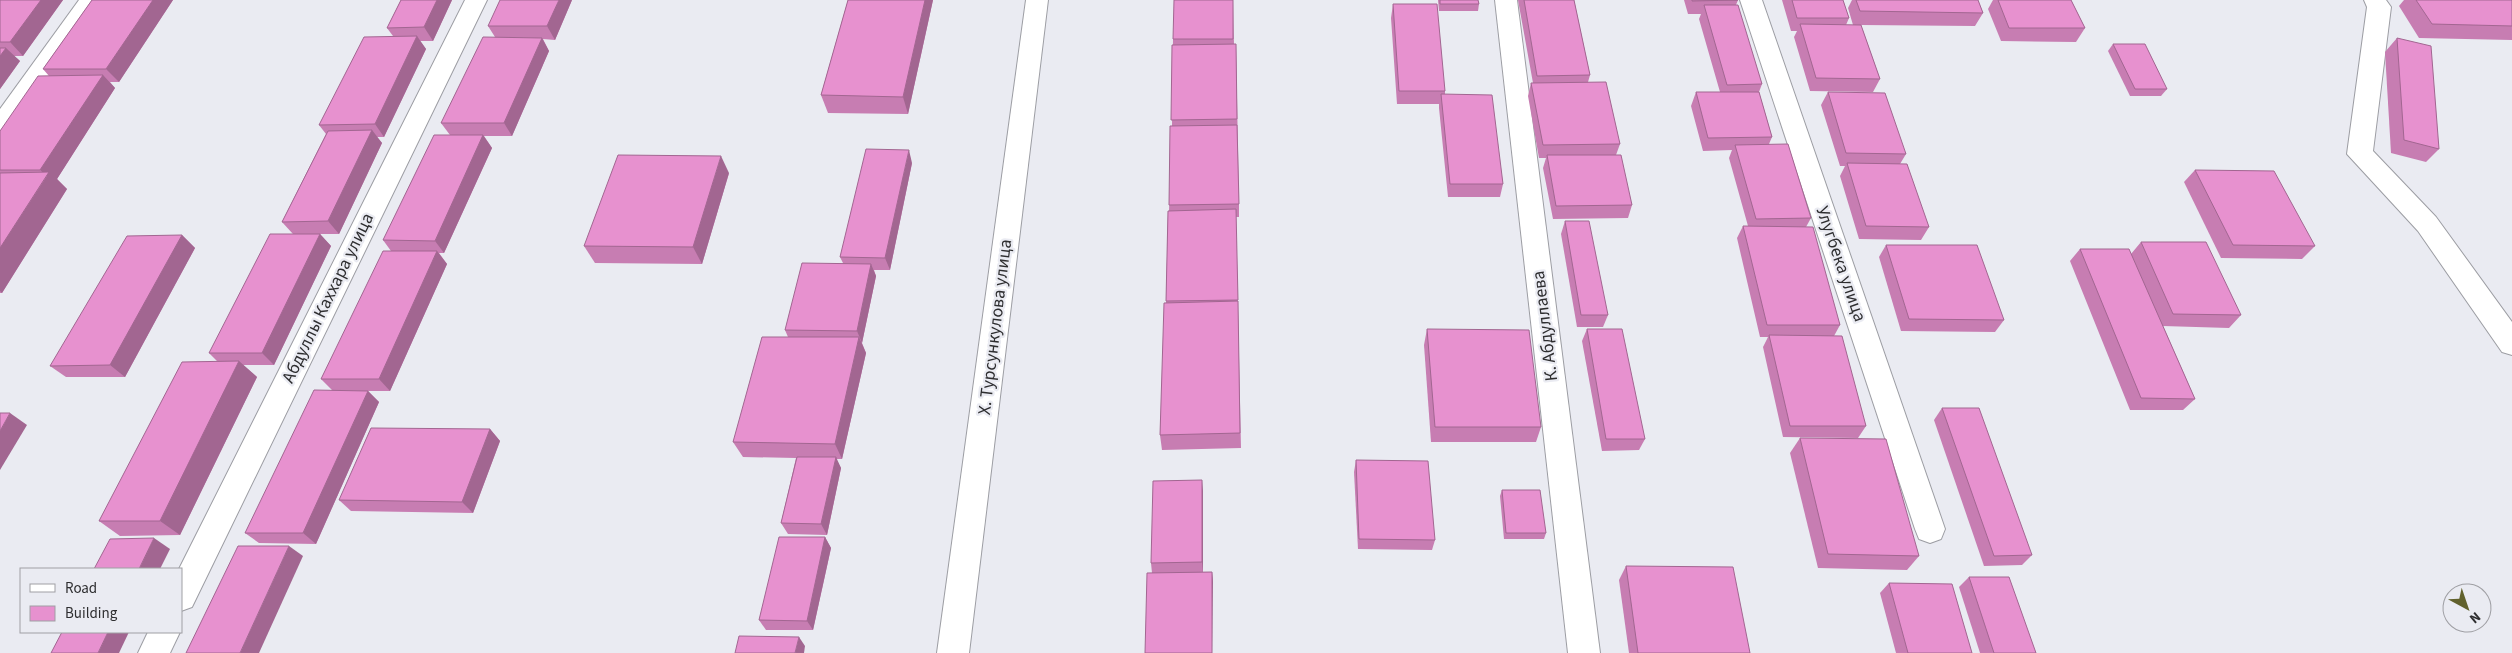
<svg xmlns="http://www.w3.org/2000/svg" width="2512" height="653" font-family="'Source Sans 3',sans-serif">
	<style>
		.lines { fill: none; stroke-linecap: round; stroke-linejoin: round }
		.minor-casing { stroke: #9c9da3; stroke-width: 2 }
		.minor { fill: #fff; fill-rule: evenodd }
		.wall { fill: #c77db2 }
		.shaded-wall { fill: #a26691 }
		.building { fill: #e791cf; stroke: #a26691 }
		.labels { text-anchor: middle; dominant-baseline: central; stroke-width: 4.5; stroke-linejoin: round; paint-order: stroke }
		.street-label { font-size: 18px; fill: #2e2e30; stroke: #eaebf2 }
	</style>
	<rect width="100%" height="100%" fill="#eaebf2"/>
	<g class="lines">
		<g class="minor-casing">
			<g id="minor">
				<path d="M 79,0 L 102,0 L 9,134 L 0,137 L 0,109 Z"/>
				<path d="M 465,0 L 487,0 L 192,607 L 181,611 L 181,569 L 179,569 Z"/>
				<path d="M 1026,0 L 1048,0 L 969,653 L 937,653 Z"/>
				<path d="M 1495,0 L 1517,0 L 1600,653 L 1568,653 Z"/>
				<path d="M 1740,0 L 1762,0 L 1945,529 L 1941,539 L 1930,543 L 1919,539 L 1915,529 Z"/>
				<path d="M 2364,0 L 2386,0 L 2391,7 L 2373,151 L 2436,217 L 2512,322 L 2512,355 L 2502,352 L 2418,231 L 2347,154 L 2367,7 Z"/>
				<path d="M 148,632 L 180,632 L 170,653 L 138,653 Z"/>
			</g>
		</g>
		<use href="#minor" class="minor"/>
	</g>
	<g class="wall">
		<path d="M 0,0 L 63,0 L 23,56 L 14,56 L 20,61 L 0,89 Z"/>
		<path d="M 92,0 L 173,0 L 119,82 L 110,82 L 115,88 L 57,179 L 67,189 L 2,293 L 0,293 L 0,131 L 49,76 L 43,69 Z"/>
		<path d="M 401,0 L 452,0 L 433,41 L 420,41 L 426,49 L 384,137 L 377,137 L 382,143 L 339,234 L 320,234 L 331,246 L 274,365 L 243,365 L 257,377 L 180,535 L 120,536 L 99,521 L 218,362 L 209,353 L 293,234 L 282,222 L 326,134 L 319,125 L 393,36 L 387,28 Z"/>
		<path d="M 572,0 L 555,40 L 543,39 L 549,51 L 512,136 L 484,136 L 492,148 L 444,253 L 439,253 L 447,264 L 390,391 L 368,391 L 379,402 L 316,544 L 259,543 L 245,533 L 332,390 L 321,379 L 391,251 L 383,240 L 450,135 L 441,123 L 495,37 L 488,26 Z"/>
		<path d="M 848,0 L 933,0 L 908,114 L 828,113 L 821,95 Z"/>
		<path d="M 1233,0 L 1234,44 L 1236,44 L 1239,204 L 1239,217 L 1236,217 L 1241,448 L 1162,450 L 1160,435 L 1166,303 L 1168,211 L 1169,211 L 1172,126 L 1173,39 Z"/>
		<path d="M 1438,0 L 1478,0 L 1479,4 L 1478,11 L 1439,11 Z"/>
		<path d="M 1518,0 L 1574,0 L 1590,75 L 1588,82 L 1620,144 L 1616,155 L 1632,205 L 1628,218 L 1553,219 L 1543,168 L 1546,158 L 1539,158 L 1528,96 L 1531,83 L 1533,83 Z"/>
		<path d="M 1684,0 L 1738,0 L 1736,5 L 1762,84 L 1759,92 L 1772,137 L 1769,144 L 1811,218 L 1806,227 L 1840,325 L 1834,336 L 1866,426 L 1858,438 L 1783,437 L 1763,347 L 1768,337 L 1760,337 L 1737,238 L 1743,226 L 1748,226 L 1729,158 L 1732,150 L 1703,151 L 1691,106 L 1696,92 L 1720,92 L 1699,19 L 1701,14 L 1688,14 Z"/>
		<path d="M 1782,0 L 1843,0 L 1849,18 L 1846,25 L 1853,25 L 1848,8 L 1852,0 L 1978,0 L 1983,13 L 1975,26 L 1861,25 L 1880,79 L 1873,92 L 1810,91 L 1794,37 L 1797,31 L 1791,31 Z"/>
		<path d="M 1993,0 L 2071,0 L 2085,28 L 2076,42 L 2001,41 L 1988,9 Z"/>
		<path d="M 2404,0 L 2512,0 L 2512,40 L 2419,38 L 2399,6 Z"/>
		<path d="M 1393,4 L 1445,91 L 1445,94 L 1503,184 L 1500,197 L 1448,197 L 1439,108 L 1439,104 L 1397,104 L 1391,18 Z"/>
		<path d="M 2397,38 L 2439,149 L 2426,162 L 2391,153 L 2385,52 Z"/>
		<path d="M 2113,44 L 2167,89 L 2161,96 L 2130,96 L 2108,51 Z"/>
		<path d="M 1828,92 L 1906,154 L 1900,164 L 1929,227 L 1921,240 L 1859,239 L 1840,176 L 1845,166 L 1840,166 L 1821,105 Z"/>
		<path d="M 912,163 L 890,270 L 874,270 L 876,276 L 862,343 L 866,353 L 842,459 L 836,459 L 841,468 L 827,535 L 788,534 L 781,523 L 796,458 L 743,457 L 733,442 L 788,337 L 785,330 L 843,263 L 840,257 Z"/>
		<path d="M 2195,170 L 2315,246 L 2302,259 L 2221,258 L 2184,182 Z"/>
		<path d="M 729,173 L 702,264 L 595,263 L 584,246 Z"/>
		<path d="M 1565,221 L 1608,315 L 1603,327 L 1577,327 L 1561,234 Z"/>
		<path d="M 182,235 L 195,248 L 125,377 L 66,377 L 50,366 Z"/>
		<path d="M 2141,242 L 2241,315 L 2229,328 L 2163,326 L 2195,399 L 2183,410 L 2130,410 L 2070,261 L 2080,249 L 2131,254 Z"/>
		<path d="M 1886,245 L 2004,320 L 1995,332 L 1901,331 L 1879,257 Z"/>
		<path d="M 1427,329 L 1541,427 L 1536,442 L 1431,442 L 1424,345 Z"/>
		<path d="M 1587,329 L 1645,439 L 1639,450 L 1602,451 L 1582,341 Z"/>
		<path d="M 1942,408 L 2032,555 L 2022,565 L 1984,566 L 1934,420 Z"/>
		<path d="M 490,429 L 500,441 L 473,513 L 351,511 L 339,500 Z"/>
		<path d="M 1800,438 L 1919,556 L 1907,570 L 1818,568 L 1790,453 Z"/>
		<path d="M 1356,460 L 1435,540 L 1432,550 L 1358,549 L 1354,472 Z"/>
		<path d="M 1502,490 L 1546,533 L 1544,539 L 1504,539 L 1500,496 Z"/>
		<path d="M 1203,491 L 1203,572 L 1212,572 L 1213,582 L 1152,573 L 1151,563 Z"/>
		<path d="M 825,537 L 831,548 L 813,630 L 766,630 L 759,620 Z"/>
		<path d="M 1626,566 L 1750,653 L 1629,653 L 1619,580 Z"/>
		<path d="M 1969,577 L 2036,653 L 1980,653 L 1959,587 Z"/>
		<path d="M 1889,583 L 1972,653 L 1896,653 L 1880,593 Z"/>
	</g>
	<g class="shaded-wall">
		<path d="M 41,0 L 63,0 L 23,56 L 10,42 Z"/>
		<path d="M 153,0 L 173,0 L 119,82 L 106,69 Z"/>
		<path d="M 437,0 L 452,0 L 433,41 L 424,27 Z"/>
		<path d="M 559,0 L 572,0 L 555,40 L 547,26 Z"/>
		<path d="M 925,0 L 933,0 L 908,114 L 903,97 Z"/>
		<path d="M 417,36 L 426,49 L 384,137 L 375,124 Z"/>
		<path d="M 542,38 L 549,51 L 512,136 L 504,123 Z"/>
		<path d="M 6,48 L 20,61 L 0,89 L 0,56 Z"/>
		<path d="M 103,75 L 115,88 L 57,179 L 67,189 L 2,293 L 0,291 L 0,248 L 47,176 L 40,170 Z"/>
		<path d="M 372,130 L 382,143 L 339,234 L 328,221 Z"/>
		<path d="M 483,135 L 492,148 L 444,253 L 435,241 Z"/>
		<path d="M 909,150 L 912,163 L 890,270 L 885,258 Z"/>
		<path d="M 721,156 L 729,173 L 702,264 L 693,247 Z"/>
		<path d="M 320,234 L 331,246 L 274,365 L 262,353 Z"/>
		<path d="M 182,235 L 195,248 L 125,377 L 110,365 Z"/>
		<path d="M 437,251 L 447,264 L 390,391 L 379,379 Z"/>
		<path d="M 871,264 L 876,276 L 862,343 L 857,331 Z"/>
		<path d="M 859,337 L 866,353 L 842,459 L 835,444 Z"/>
		<path d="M 239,361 L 257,377 L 180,535 L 160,521 Z"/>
		<path d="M 368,391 L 379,402 L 316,544 L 303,533 Z"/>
		<path d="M 10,413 L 27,425 L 0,470 L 0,431 Z"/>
		<path d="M 490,429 L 500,441 L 473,513 L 462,502 Z"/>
		<path d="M 836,457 L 841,468 L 827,535 L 821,524 Z"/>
		<path d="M 1202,480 L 1203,491 L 1203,573 L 1202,562 Z"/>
		<path d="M 825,537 L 831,548 L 813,630 L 807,621 Z"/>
		<path d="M 154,538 L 170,549 L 160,569 L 139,569 Z"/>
		<path d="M 289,546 L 303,556 L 259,653 L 240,653 Z"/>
		<path d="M 1212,572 L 1213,582 L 1212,653 Z"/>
		<path d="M 108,632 L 129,632 L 119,653 L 98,653 Z"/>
		<path d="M 799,637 L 805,646 L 804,653 L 795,653 Z"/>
	</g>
	<g class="building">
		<path d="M 0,0 L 41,0 L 10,42 L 0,42 Z"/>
		<path d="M 92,0 L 153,0 L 106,69 L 43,69 Z"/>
		<path d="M 401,0 L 437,0 L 424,27 L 387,28 Z"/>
		<path d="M 500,0 L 559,0 L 547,26 L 488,26 Z"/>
		<path d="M 848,0 L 925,0 L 903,97 L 821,95 Z"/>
		<path d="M 1174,0 L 1233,0 L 1233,39 L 1173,39 Z"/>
		<path d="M 1440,0 L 1478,0 L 1479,4 L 1440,4 Z"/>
		<path d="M 1524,0 L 1574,0 L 1590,75 L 1537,76 Z"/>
		<path d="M 1692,0 L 1738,0 L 1692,1 Z"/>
		<path d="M 1792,0 L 1843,0 L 1849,18 L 1797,18 Z"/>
		<path d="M 1856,0 L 1978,0 L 1983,13 L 1860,11 Z"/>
		<path d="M 1998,0 L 2071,0 L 2085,28 L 2009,28 Z"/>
		<path d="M 2416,0 L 2512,0 L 2512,26 L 2432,24 Z"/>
		<path d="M 1393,4 L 1437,4 L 1445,91 L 1399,91 Z"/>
		<path d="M 1704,5 L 1738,5 L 1762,84 L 1727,85 Z"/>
		<path d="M 1800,24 L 1861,25 L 1880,79 L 1816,78 Z"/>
		<path d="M 417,36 L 375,124 L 319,125 L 364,37 Z"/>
		<path d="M 483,37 L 542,38 L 504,123 L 441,123 Z"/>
		<path d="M 2397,38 L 2431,46 L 2439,149 L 2404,140 Z"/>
		<path d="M 1236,44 L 1237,119 L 1171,120 L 1172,45 Z"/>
		<path d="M 2113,44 L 2145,44 L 2167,89 L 2135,89 Z"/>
		<path d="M 0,48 L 6,48 L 0,56 Z"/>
		<path d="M 103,75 L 40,170 L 0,170 L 0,131 L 38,76 Z"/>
		<path d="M 1606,82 L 1620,144 L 1543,145 L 1531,83 Z"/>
		<path d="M 1696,92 L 1759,92 L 1772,137 L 1708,138 Z"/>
		<path d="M 1828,92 L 1885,93 L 1906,154 L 1846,153 Z"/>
		<path d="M 1441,94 L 1492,95 L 1503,184 L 1450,184 Z"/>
		<path d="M 1237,125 L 1239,204 L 1169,205 L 1170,126 Z"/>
		<path d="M 372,130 L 328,221 L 282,222 L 328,131 Z"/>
		<path d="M 434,135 L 483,135 L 435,241 L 383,240 Z"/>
		<path d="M 1788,144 L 1811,218 L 1756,219 L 1735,145 Z"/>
		<path d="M 866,149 L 909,150 L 885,258 L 840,257 Z"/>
		<path d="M 618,155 L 721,156 L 693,247 L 584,246 Z"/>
		<path d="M 1547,155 L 1621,155 L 1632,205 L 1556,206 Z"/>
		<path d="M 1847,163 L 1907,164 L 1929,227 L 1866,226 Z"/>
		<path d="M 2195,170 L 2274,171 L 2315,246 L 2233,245 Z"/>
		<path d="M 49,172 L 0,248 L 0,173 Z"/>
		<path d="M 1236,209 L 1238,300 L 1166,301 L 1168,211 Z"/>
		<path d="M 1565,221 L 1589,221 L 1608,315 L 1581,315 Z"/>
		<path d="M 1743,226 L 1813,227 L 1840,325 L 1767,325 Z"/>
		<path d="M 270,234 L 320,234 L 262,353 L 209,353 Z"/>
		<path d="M 182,235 L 110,365 L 50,366 L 127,236 Z"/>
		<path d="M 2141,242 L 2206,242 L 2241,315 L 2173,314 Z"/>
		<path d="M 1886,245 L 1977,245 L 2004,320 L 1909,319 Z"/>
		<path d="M 2080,249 L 2129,249 L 2195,399 L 2141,398 Z"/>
		<path d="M 383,251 L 437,251 L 379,379 L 321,379 Z"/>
		<path d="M 802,263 L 871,264 L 857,331 L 785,330 Z"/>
		<path d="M 1238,301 L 1240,433 L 1160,435 L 1164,303 Z"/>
		<path d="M 1427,329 L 1529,330 L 1541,427 L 1435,427 Z"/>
		<path d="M 1587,329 L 1622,329 L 1645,439 L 1606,439 Z"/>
		<path d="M 1769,335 L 1842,336 L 1866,426 L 1790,426 Z"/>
		<path d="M 762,337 L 859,337 L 835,444 L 733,442 Z"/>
		<path d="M 239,361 L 160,521 L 99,521 L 182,362 Z"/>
		<path d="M 314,390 L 368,391 L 303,533 L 245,533 Z"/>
		<path d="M 1942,408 L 1979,408 L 2032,555 L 1994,556 Z"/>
		<path d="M 0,413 L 10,413 L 0,431 Z"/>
		<path d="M 371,428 L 490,429 L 462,502 L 339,500 Z"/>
		<path d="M 1800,438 L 1886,439 L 1919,556 L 1828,554 Z"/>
		<path d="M 797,457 L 836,457 L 821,524 L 781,523 Z"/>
		<path d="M 1356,460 L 1428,461 L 1435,540 L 1359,539 Z"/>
		<path d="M 1202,480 L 1202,562 L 1151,563 L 1153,481 Z"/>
		<path d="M 1502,490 L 1540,490 L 1546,533 L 1506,533 Z"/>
		<path d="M 779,537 L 825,537 L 807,621 L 759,620 Z"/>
		<path d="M 154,538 L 139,569 L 94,569 L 110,539 Z"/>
		<path d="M 238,546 L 289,546 L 240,653 L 186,653 Z"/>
		<path d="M 1626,566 L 1733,567 L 1750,653 L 1638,653 Z"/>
		<path d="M 1212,572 L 1212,653 L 1145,653 L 1147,573 Z"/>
		<path d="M 1969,577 L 2009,577 L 2036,653 L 1994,653 Z"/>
		<path d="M 1889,583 L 1952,584 L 1972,653 L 1908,653 Z"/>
		<path d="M 62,632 L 108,632 L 98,653 L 51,653 Z"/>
		<path d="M 739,636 L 799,637 L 795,653 L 735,653 Z"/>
	</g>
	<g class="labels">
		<g class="street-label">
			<text transform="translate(1841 264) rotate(71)">Улугбека улица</text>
			<text transform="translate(328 298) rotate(-64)">Абдуллы Каххара улица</text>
			<text transform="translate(1545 326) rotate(-97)">К. Абдуллаева</text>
			<text transform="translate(995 327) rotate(-83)">Х. Турсункулова улица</text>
		</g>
	</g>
	<rect x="20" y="568" width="162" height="65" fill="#eaebf2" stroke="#9f9fa4"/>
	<rect x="30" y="584" width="25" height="8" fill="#ffffff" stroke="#9f9fa4"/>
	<text x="65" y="593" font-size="15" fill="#2e2e30">Road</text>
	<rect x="30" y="606" width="25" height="15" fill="#e791cf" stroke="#9f9fa4"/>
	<text x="65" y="618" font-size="15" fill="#2e2e30">Building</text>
	<g transform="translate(2467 608) rotate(140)"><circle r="24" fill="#eaebf2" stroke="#9f9fa4"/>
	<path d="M0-4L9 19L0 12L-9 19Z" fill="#61612d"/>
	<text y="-8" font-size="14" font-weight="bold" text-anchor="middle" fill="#2e2e30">N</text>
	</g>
</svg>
